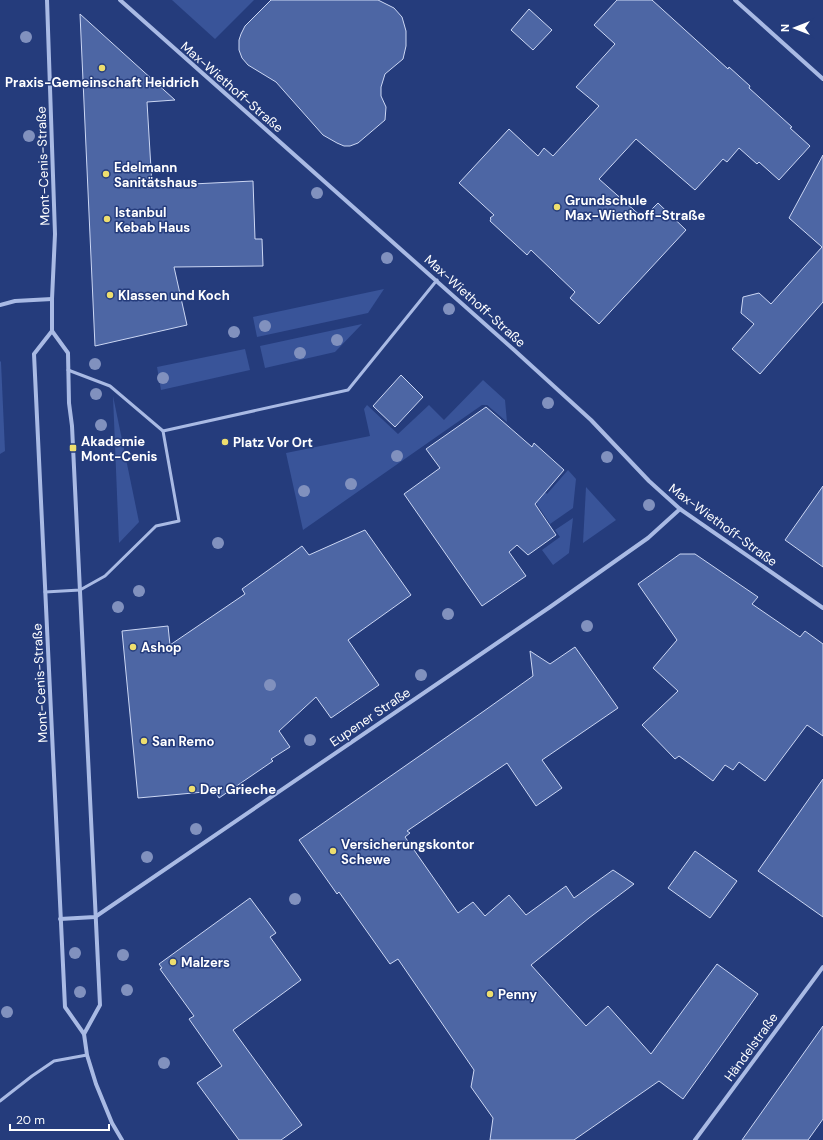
<svg xmlns="http://www.w3.org/2000/svg" width="823" height="1140" font-family="'DM Sans',sans-serif">
	<style>
		.green { fill: #395499 }
		.building { fill: #4d66a4; stroke: #ccd7f4 }
		.lines { fill: none; stroke-linecap: round; stroke-linejoin: round }
		.lane { stroke: #a9bae4; stroke-width: 3 }
		.street { stroke: #a9bae4; stroke-width: 4 }
		.tree { fill: #8191be }
		.poi-dot { fill: #eede6e; stroke: #253c7c; stroke-width: 1.5 }
		.labels { text-anchor: middle; dominant-baseline: central; stroke-width: 3; stroke-linejoin: round; paint-order: stroke }
		.poi-label { font-size: 13px; font-weight: bold; fill: #fff; stroke: #253c7c; text-anchor: start }
		.street-label { font-size: 13px; fill: #fff; stroke: #253c7c }
	</style>
	<rect width="100%" height="100%" fill="#253c7c"/>
	<g class="green">
		<path d="M 172,0 L 254,0 L 215,39 Z"/>
		<path d="M 384,289 L 368,313 L 257,337 L 253,317 Z"/>
		<path d="M 362,324 L 335,352 L 265,368 L 260,346 Z"/>
		<path d="M 245,349 L 250,370 L 161,390 L 157,367 Z"/>
		<path d="M 0,361 L 1,362 L 5,451 L 0,454 Z"/>
		<path d="M 483,380 L 505,400 L 507,422 L 487,405 L 482,405 L 303,530 L 286,453 L 370,436 L 364,409 L 367,405 L 398,434 L 429,405 L 444,420 Z"/>
		<path d="M 113,396 L 139,522 L 119,543 Z"/>
		<path d="M 568,470 L 576,479 L 573,508 L 550,524 L 532,497 L 542,490 L 547,494 Z"/>
		<path d="M 586,487 L 616,520 L 583,543 Z"/>
		<path d="M 573,518 L 569,553 L 553,565 L 542,550 L 560,537 L 555,530 Z"/>
	</g>
	<g class="building">
		<path d="M 271,0 L 378,0 L 394,8 L 402,17 L 406,31 L 406,46 L 403,59 L 385,74 L 381,87 L 381,96 L 386,107 L 385,120 L 358,143 L 350,146 L 344,146 L 337,143 L 323,135 L 276,82 L 248,65 L 242,58 L 239,50 L 239,40 L 241,34 L 245,26 Z"/>
		<path d="M 617,0 L 652,0 L 728,69 L 729,67 L 750,86 L 749,88 L 792,127 L 790,128 L 810,146 L 779,180 L 759,162 L 757,164 L 739,148 L 727,162 L 723,159 L 695,190 L 636,139 L 599,179 L 643,218 L 658,203 L 686,230 L 599,324 L 570,298 L 575,292 L 531,250 L 527,255 L 490,221 L 491,219 L 490,218 L 494,215 L 459,183 L 509,129 L 538,156 L 544,148 L 553,156 L 599,106 L 576,87 L 615,44 L 594,25 Z"/>
		<path d="M 529,9 L 552,30 L 533,50 L 511,30 Z"/>
		<path d="M 80,14 L 175,100 L 147,102 L 152,186 L 253,181 L 255,239 L 262,239 L 263,266 L 174,267 L 187,325 L 95,346 Z"/>
		<path d="M 823,155 L 823,302 L 760,374 L 732,349 L 754,324 L 741,313 L 743,297 L 759,293 L 771,304 L 822,247 L 789,218 Z"/>
		<path d="M 401,375 L 423,397 L 395,427 L 373,406 Z"/>
		<path d="M 486,407 L 532,447 L 534,443 L 564,470 L 535,504 L 556,535 L 528,555 L 517,545 L 509,552 L 526,576 L 482,606 L 404,494 L 440,468 L 426,449 Z"/>
		<path d="M 823,486 L 823,567 L 785,540 Z"/>
		<path d="M 365,530 L 411,595 L 348,640 L 379,685 L 331,718 L 316,697 L 279,731 L 290,747 L 271,759 L 273,761 L 219,798 L 215,791 L 138,798 L 122,631 L 168,626 L 170,645 L 245,594 L 242,589 L 302,546 L 309,555 Z"/>
		<path d="M 680,554 L 695,554 L 758,597 L 752,604 L 800,637 L 805,631 L 823,644 L 823,736 L 807,725 L 765,781 L 739,762 L 733,770 L 725,765 L 713,781 L 679,756 L 675,759 L 642,725 L 678,691 L 653,668 L 677,640 L 638,584 Z"/>
		<path d="M 575,647 L 618,708 L 542,760 L 562,788 L 536,806 L 507,763 L 407,831 L 410,833 L 405,837 L 458,913 L 473,902 L 485,916 L 509,895 L 526,915 L 566,886 L 574,898 L 613,870 L 634,884 L 589,918 L 531,965 L 586,1026 L 608,1006 L 651,1054 L 717,964 L 758,994 L 683,1099 L 659,1081 L 574,1140 L 490,1140 L 493,1118 L 471,1087 L 474,1070 L 398,959 L 390,964 L 339,892 L 337,894 L 299,840 L 484,711 L 533,676 L 530,651 L 550,664 Z"/>
		<path d="M 823,779 L 823,917 L 758,871 Z"/>
		<path d="M 695,851 L 737,881 L 710,918 L 668,888 Z"/>
		<path d="M 250,898 L 276,933 L 270,937 L 301,980 L 233,1030 L 302,1125 L 281,1140 L 239,1140 L 197,1083 L 222,1066 L 189,1019 L 194,1016 L 160,969 L 162,968 L 159,964 Z"/>
		<path d="M 823,1026 L 823,1119 L 808,1140 L 742,1140 Z"/>
	</g>
	<g class="lines">
		<g class="lane">
			<path d="M 68,370 L 110,386 L 163,431"/>
			<path d="M 45,592 L 80,590 L 105,576 L 156,526 L 179,521 L 163,431 L 348,390 L 437,280"/>
			<path d="M 0,1101 L 32,1076 L 54,1061 L 87,1055"/>
		</g>
		<g class="street">
			<path d="M 47,0 L 55,234 L 52,299 L 52,331 L 34,354 L 65,1007 L 84,1034 L 87,1055 L 96,1084 L 112,1123 L 122,1140"/>
			<path d="M 120,0 L 513,349 L 591,420 L 649,481 L 680,509 L 823,608"/>
			<path d="M 735,0 L 823,79"/>
			<path d="M 0,305 L 15,301 L 52,299"/>
			<path d="M 52,331 L 68,353 L 69,403 L 72,426 L 100,1005 L 84,1034"/>
			<path d="M 60,919 L 95,917 L 550,607 L 648,538 L 680,509"/>
			<path d="M 695,1140 L 823,967"/>
		</g>
	</g>
	<g class="tree">
		<circle cx="26" cy="37" r="6"/>
		<circle cx="29" cy="136" r="6"/>
		<circle cx="317" cy="193" r="6"/>
		<circle cx="387" cy="258" r="6"/>
		<circle cx="449" cy="309" r="6"/>
		<circle cx="265" cy="326" r="6"/>
		<circle cx="234" cy="332" r="6"/>
		<circle cx="337" cy="340" r="6"/>
		<circle cx="300" cy="353" r="6"/>
		<circle cx="95" cy="364" r="6"/>
		<circle cx="163" cy="378" r="6"/>
		<circle cx="96" cy="394" r="6"/>
		<circle cx="548" cy="403" r="6"/>
		<circle cx="101" cy="425" r="6"/>
		<circle cx="397" cy="456" r="6"/>
		<circle cx="607" cy="457" r="6"/>
		<circle cx="351" cy="484" r="6"/>
		<circle cx="304" cy="491" r="6"/>
		<circle cx="649" cy="505" r="6"/>
		<circle cx="218" cy="543" r="6"/>
		<circle cx="139" cy="591" r="6"/>
		<circle cx="118" cy="607" r="6"/>
		<circle cx="448" cy="614" r="6"/>
		<circle cx="587" cy="626" r="6"/>
		<circle cx="421" cy="675" r="6"/>
		<circle cx="270" cy="685" r="6"/>
		<circle cx="310" cy="740" r="6"/>
		<circle cx="196" cy="829" r="6"/>
		<circle cx="147" cy="857" r="6"/>
		<circle cx="295" cy="899" r="6"/>
		<circle cx="75" cy="953" r="6"/>
		<circle cx="123" cy="955" r="6"/>
		<circle cx="127" cy="990" r="6"/>
		<circle cx="80" cy="992" r="6"/>
		<circle cx="7" cy="1012" r="6"/>
		<circle cx="164" cy="1063" r="6"/>
	</g>
	<g class="poi-dot">
		<circle cx="102" cy="68" r="4"/>
		<circle cx="106" cy="174" r="4"/>
		<circle cx="557" cy="207" r="4"/>
		<circle cx="107" cy="219" r="4"/>
		<circle cx="110" cy="295" r="4"/>
		<circle cx="225" cy="442" r="4"/>
		<rect x="69" y="444" width="8" height="8" rx="2"/>
		<circle cx="133" cy="647" r="4"/>
		<circle cx="144" cy="741" r="4"/>
		<circle cx="192" cy="789" r="4"/>
		<circle cx="333" cy="851" r="4"/>
		<circle cx="173" cy="962" r="4"/>
		<circle cx="490" cy="994" r="4"/>
	</g>
	<g class="labels">
		<g class="poi-label">
			<text x="102" y="82" text-anchor="middle">Praxis-Gemeinschaft Heidrich</text>
			<text x="114" y="167">Edelmann<tspan x="114" dy="15">Sanitätshaus</tspan></text>
			<text x="565" y="200">Grundschule<tspan x="565" dy="15">Max-Wiethoff-Straße</tspan></text>
			<text x="115" y="212">Istanbul<tspan x="115" dy="15">Kebab Haus</tspan></text>
			<text x="118" y="295">Klassen und Koch</text>
			<text x="81" y="441">Akademie<tspan x="81" dy="15">Mont-Cenis</tspan></text>
			<text x="233" y="442">Platz Vor Ort</text>
			<text x="141" y="647">Ashop</text>
			<text x="152" y="741">San Remo</text>
			<text x="200" y="789">Der Grieche</text>
			<text x="341" y="844">Versicherungskontor<tspan x="341" dy="15">Schewe</tspan></text>
			<text x="181" y="962">Malzers</text>
			<text x="498" y="994">Penny</text>
		</g>
		<g class="street-label">
			<text transform="translate(232 87) rotate(41)">Max-Wiethoff-Straße</text>
			<text transform="translate(43 166) rotate(-92)">Mont-Cenis-Straße</text>
			<text transform="translate(475 301) rotate(42)">Max-Wiethoff-Straße</text>
			<text transform="translate(723 525) rotate(36)">Max-Wiethoff-Straße</text>
			<text transform="translate(40 683) rotate(-93)">Mont-Cenis-Straße</text>
			<text transform="translate(370 717) rotate(-34)">Eupener Straße</text>
			<text transform="translate(751 1047) rotate(-54)">Händelstraße</text>
		</g>
	</g>
	<g transform="translate(795 28) rotate(270)" stroke="#253c7c" stroke-width="3" paint-order="stroke">
	<path d="M0-3L7 15L0 10L-7 15Z" fill="#ffffff"/>
	<text y="-6" font-size="11" font-weight="bold" text-anchor="middle" fill="#ffffff">N</text>
	</g>
	<path d="M10 1124v6h99v-6" fill="none" stroke="#ffffff" stroke-width="2"/>
	<text x="16" y="1124" font-size="12" fill="#ffffff" stroke="#253c7c" stroke-width="3" paint-order="stroke">20 m</text>
</svg>
